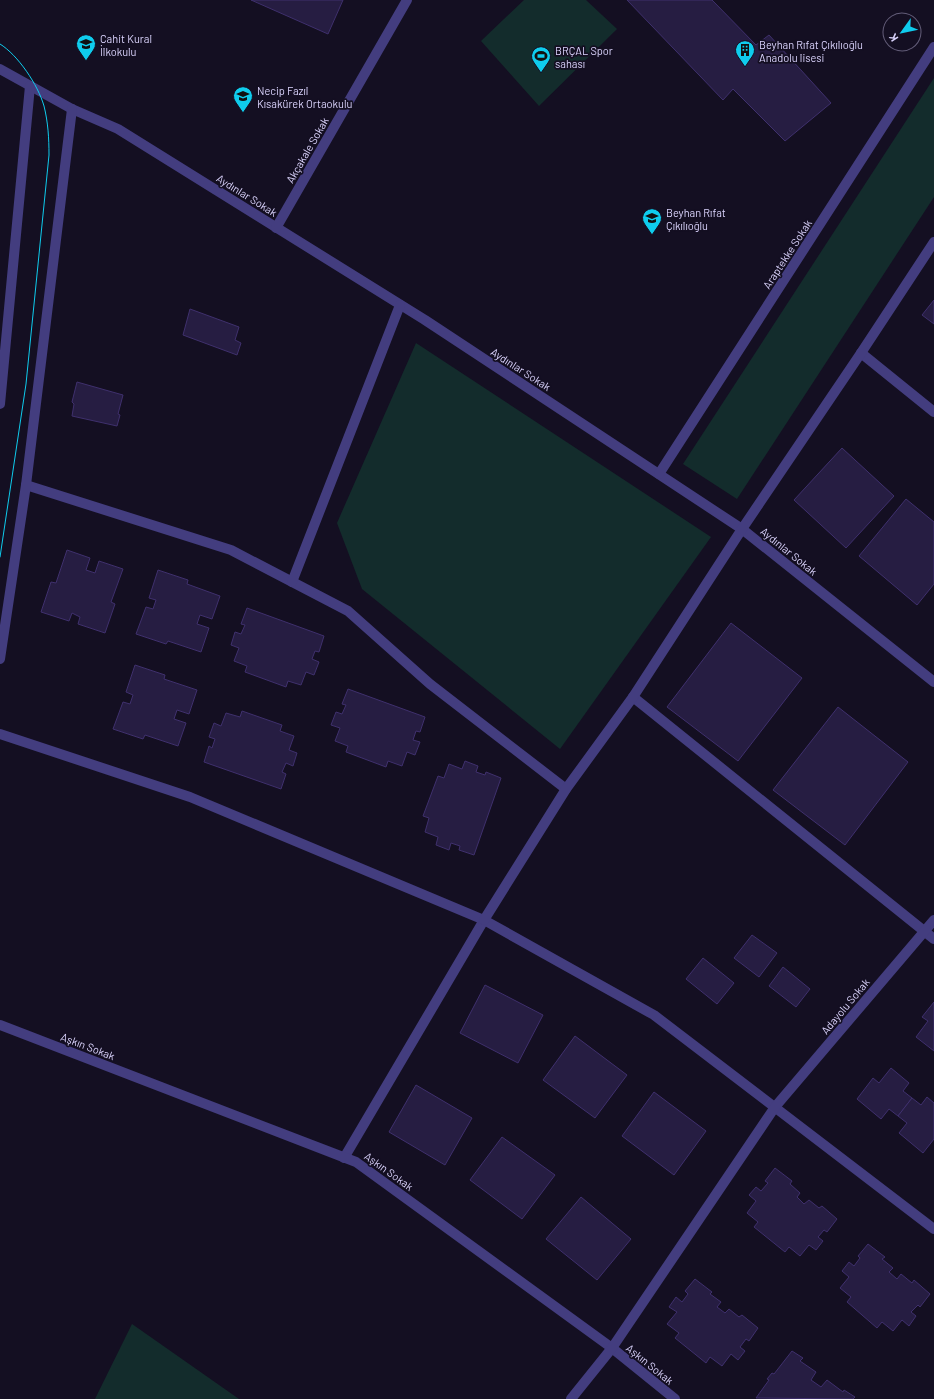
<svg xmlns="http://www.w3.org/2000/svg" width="934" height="1399" font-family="Barlow,sans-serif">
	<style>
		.green { fill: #132c2c }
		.building { fill: #261d42; stroke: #3f306d }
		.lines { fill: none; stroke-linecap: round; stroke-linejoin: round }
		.service { stroke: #433d7f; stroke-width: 10 }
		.minor { stroke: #433d7f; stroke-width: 10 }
		.tram { stroke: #0fcced; stroke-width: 1 }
		.labels { text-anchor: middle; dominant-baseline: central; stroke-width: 3.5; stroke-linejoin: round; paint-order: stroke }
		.poi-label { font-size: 11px; fill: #dad3fc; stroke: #140f22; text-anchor: start }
		.street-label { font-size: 11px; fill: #dad3fc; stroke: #140f22 }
	</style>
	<rect width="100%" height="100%" fill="#140f22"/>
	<g class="green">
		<path d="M 524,0 L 586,0 L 617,29 L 539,106 L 481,41 Z"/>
		<path d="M 934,78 L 934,197 L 737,499 L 683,464 Z"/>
		<path d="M 416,343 L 711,537 L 560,749 L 362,589 L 337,523 Z"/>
		<path d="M 132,1324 L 239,1399 L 95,1399 Z"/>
	</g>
	<g class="building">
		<path d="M 251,0 L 343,0 L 328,34 Z"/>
		<path d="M 627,0 L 712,0 L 756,45 L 769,35 L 831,103 L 785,141 L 733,89 L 723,100 Z"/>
		<path d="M 934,300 L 934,324 L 922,315 Z"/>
		<path d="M 190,309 L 239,327 L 235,340 L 241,343 L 237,355 L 183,335 Z"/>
		<path d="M 77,382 L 123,395 L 118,414 L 120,415 L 117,426 L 72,416 L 74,404 L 72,402 Z"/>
		<path d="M 842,448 L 894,496 L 846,548 L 794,500 Z"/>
		<path d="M 906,499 L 934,522 L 934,584 L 917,605 L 859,556 Z"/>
		<path d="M 67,550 L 90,558 L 86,570 L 95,573 L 99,561 L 123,569 L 111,602 L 115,604 L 105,633 L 78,624 L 80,617 L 72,613 L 69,621 L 41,612 L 51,582 L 56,583 Z"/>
		<path d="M 158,570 L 188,580 L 187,584 L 220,596 L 212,619 L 200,615 L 197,624 L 209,628 L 201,652 L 168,641 L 166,644 L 136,634 L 146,607 L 153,609 L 156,600 L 149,598 Z"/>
		<path d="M 247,608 L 324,636 L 319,652 L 315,651 L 312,659 L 319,662 L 314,675 L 306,672 L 301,685 L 288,681 L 286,687 L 245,672 L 247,666 L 234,661 L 239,648 L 231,645 L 235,632 L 241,634 L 245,625 L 241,624 Z"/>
		<path d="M 731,623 L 802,678 L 738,761 L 667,707 Z"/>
		<path d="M 135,665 L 165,675 L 164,679 L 197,690 L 189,714 L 177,710 L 174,719 L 186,723 L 178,746 L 145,735 L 143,739 L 113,729 L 123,702 L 130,704 L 133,695 L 126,692 Z"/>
		<path d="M 348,689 L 425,717 L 420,732 L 416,731 L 413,740 L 420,742 L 415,755 L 407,752 L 402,766 L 388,761 L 386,767 L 346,752 L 348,746 L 335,741 L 340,728 L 331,725 L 336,712 L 342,714 L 346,705 L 342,704 Z"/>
		<path d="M 838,707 L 908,762 L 845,845 L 773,790 Z"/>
		<path d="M 242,711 L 282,725 L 280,731 L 294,736 L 289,750 L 297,753 L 293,766 L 286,763 L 282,772 L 286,774 L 281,789 L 204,762 L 209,746 L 212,748 L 215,739 L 209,737 L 214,723 L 221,726 L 226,713 L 240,717 Z"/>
		<path d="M 465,761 L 478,766 L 476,772 L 485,775 L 486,772 L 501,778 L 474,855 L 459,850 L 460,846 L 451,843 L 449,850 L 436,845 L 438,837 L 425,832 L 429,818 L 423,816 L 438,776 L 444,778 L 449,764 L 462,769 Z"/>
		<path d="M 752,935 L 777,953 L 759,977 L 734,958 Z"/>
		<path d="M 703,958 L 734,983 L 717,1004 L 686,979 Z"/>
		<path d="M 783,967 L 810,989 L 796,1007 L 769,986 Z"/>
		<path d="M 485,985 L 543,1015 L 518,1063 L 460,1033 Z"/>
		<path d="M 934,1002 L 934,1051 L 916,1037 L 928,1021 L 922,1017 Z"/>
		<path d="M 575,1036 L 627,1075 L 595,1118 L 543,1080 Z"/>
		<path d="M 891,1068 L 909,1083 L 903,1091 L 912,1098 L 898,1116 L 889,1109 L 881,1119 L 857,1099 L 873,1078 L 879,1083 Z"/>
		<path d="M 416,1085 L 472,1118 L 445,1165 L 389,1132 Z"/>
		<path d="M 654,1092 L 706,1131 L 674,1175 L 622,1136 Z"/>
		<path d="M 927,1097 L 934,1103 L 934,1139 L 923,1153 L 899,1133 L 907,1123 L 898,1116 L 912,1098 L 921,1105 Z"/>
		<path d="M 502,1137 L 555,1175 L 522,1219 L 470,1180 Z"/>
		<path d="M 775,1168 L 792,1181 L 790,1184 L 800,1193 L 797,1197 L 804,1204 L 809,1200 L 819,1208 L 822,1206 L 837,1219 L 827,1232 L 824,1230 L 818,1237 L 823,1241 L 816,1250 L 809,1245 L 800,1256 L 789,1247 L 785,1252 L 754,1227 L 758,1222 L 747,1213 L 756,1201 L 749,1195 L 756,1187 L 761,1191 L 768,1183 L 765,1181 Z"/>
		<path d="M 581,1197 L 631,1239 L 597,1280 L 546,1239 Z"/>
		<path d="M 868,1244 L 885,1257 L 882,1259 L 893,1268 L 889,1272 L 897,1279 L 901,1274 L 912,1283 L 914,1280 L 930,1294 L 920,1307 L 918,1305 L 911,1312 L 916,1316 L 909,1326 L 902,1320 L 893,1331 L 882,1322 L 877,1328 L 847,1302 L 851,1297 L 840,1288 L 849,1277 L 842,1271 L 849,1262 L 854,1266 L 860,1258 L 858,1256 Z"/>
		<path d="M 695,1279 L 712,1292 L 710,1294 L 721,1302 L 717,1307 L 725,1313 L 729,1309 L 739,1317 L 742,1315 L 758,1328 L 749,1341 L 746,1339 L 740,1347 L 745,1351 L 738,1360 L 731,1354 L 722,1366 L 710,1357 L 706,1363 L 675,1338 L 679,1333 L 667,1324 L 677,1312 L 669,1307 L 676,1297 L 682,1302 L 688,1294 L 685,1291 Z"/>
		<path d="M 792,1351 L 803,1358 L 800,1361 L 816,1372 L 811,1380 L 821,1387 L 827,1380 L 843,1392 L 844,1390 L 855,1397 L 853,1399 L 756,1398 L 769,1380 L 767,1379 L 772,1373 L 774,1374 Z"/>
	</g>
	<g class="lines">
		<path class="service" d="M 344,1158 L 484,920"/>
		<g class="minor">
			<path d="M 0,69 L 72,109 L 118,129 L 425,320 L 742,529 L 934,682"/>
			<path d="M 276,228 L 407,0"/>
			<path d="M 861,353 L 934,412"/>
			<path d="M 0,404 L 30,86"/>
			<path d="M 659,474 L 934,47"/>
			<path d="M 26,485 L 231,550 L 348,611 L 430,684 L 566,789"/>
			<path d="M 292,582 L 400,305"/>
			<path d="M 0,659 L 26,485 L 72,109"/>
			<path d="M 633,697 L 934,939"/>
			<path d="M 0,734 L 190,797 L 484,920 L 654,1015 L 934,1229"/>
			<path d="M 484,920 L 566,789 L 633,697 L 742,529 L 861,353 L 934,242"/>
			<path d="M 0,1025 L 356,1162 L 612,1348 L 675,1399"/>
			<path d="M 571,1399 L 612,1348 L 775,1107 L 934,920"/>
		</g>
		<path class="tram" d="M 0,44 C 18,55 38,85 44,106 C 48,122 49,138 49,155 L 26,384 L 0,557"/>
	</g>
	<defs>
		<g id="school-pin" transform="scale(1)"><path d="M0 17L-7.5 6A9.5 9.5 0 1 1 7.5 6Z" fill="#0fcced" stroke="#140f22"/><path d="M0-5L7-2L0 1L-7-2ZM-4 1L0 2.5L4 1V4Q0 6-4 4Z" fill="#111"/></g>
		<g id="building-pin" transform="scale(1)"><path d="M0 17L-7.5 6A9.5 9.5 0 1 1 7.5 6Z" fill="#0fcced" stroke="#140f22"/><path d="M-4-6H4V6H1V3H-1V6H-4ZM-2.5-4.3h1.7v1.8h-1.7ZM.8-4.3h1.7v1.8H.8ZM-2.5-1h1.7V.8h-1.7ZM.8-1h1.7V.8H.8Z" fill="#111"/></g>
		<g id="stadium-pin" transform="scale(1)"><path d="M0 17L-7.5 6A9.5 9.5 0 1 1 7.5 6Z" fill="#0fcced" stroke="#140f22"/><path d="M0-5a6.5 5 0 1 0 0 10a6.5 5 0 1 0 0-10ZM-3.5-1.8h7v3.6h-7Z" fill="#111"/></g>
	</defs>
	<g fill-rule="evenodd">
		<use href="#school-pin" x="86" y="44"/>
		<use href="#building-pin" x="745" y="50"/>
		<use href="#stadium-pin" x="541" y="56"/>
		<use href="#school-pin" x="243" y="96"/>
		<use href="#school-pin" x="652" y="218"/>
	</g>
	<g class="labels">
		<g class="poi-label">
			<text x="100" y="38">Cahit Kural<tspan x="100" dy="13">İlkokulu</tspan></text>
			<text x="759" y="44">Beyhan Rıfat Çıkılıoğlu<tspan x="759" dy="13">Anadolu lisesi</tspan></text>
			<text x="555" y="50">BRÇAL Spor<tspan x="555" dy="13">sahası</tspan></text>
			<text x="257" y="90">Necip Fazıl<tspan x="257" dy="13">Kısakürek Ortaokulu</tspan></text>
			<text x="666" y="212">Beyhan Rıfat<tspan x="666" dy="13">Çıkılıoğlu</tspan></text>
		</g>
		<g class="street-label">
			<text transform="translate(307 150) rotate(-60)">Akçakale Sokak</text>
			<text transform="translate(247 195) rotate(32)">Aydınlar Sokak</text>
			<text transform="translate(787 254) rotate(-57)">Araptekke Sokak</text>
			<text transform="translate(521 369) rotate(33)">Aydınlar Sokak</text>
			<text transform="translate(789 551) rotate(39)">Aydınlar Sokak</text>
			<text transform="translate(845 1006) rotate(-50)">Adayolu Sokak</text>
			<text transform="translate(88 1046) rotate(21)">Aşkın Sokak</text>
			<text transform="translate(389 1171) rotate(36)">Aşkın Sokak</text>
			<text transform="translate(650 1364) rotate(39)">Aşkın Sokak</text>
		</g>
	</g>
	<g transform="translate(902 32) rotate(237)"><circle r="19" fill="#140f22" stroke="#635d79"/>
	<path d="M0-3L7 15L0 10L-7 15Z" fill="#0fcced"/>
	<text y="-6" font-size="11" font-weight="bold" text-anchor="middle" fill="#dad3fc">K</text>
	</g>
</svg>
